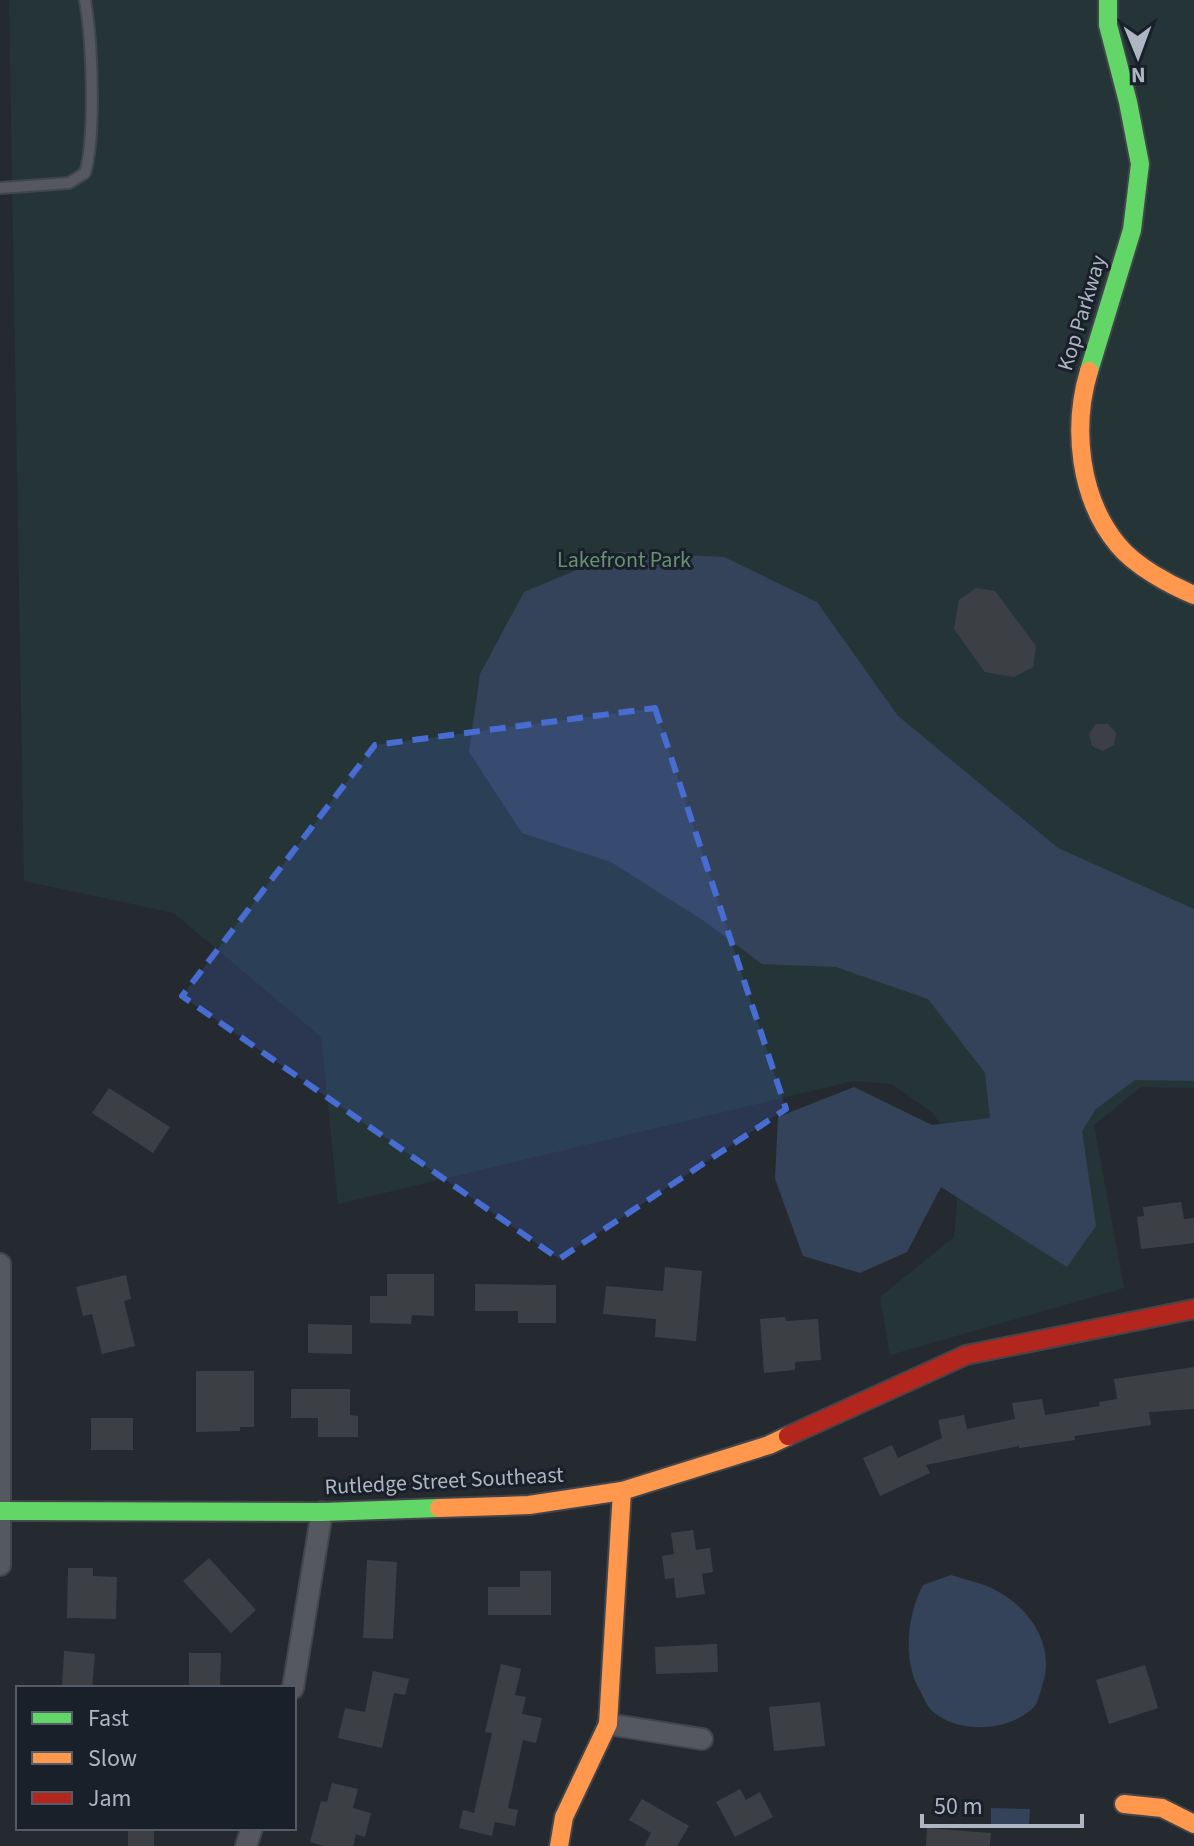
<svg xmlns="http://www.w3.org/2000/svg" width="1194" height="1846" font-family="'Source Sans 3',sans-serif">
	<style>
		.green { fill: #253537 }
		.water { fill: #344359 }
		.building { fill: #3c4045 }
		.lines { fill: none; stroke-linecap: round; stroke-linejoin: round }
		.lane-casing { stroke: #42464b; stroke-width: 14 }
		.street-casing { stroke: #42464b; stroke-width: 24 }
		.fast-casing { stroke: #42464b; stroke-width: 22 }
		.slow-casing { stroke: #42464b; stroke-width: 22 }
		.jam-casing { stroke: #42464b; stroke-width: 22 }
		.lane { stroke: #55585f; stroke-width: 10 }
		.street { stroke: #55585f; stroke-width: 20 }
		.fast { stroke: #63d668; stroke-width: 18 }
		.slow { stroke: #ff974d; stroke-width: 18 }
		.jam { stroke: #b3261e; stroke-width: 18 }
		.marked { fill: #486dd2; fill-opacity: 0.2; stroke: #486dd2; stroke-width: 6; stroke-dasharray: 16 10; stroke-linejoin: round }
		.labels { text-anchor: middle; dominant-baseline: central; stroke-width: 6; stroke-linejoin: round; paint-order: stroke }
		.street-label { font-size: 22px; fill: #aeb5c3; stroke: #19202a }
		.park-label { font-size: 22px; fill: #679171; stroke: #19202a }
	</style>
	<rect width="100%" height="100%" fill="#252a30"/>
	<path class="green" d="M 9,0 L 1194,0 L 1194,1088 L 1141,1087 L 1094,1125 L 1124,1288 L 890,1355 L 880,1297 L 954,1237 L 957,1202 L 952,1142 L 933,1113 L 892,1084 L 853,1081 L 338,1204 L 321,1037 L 174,913 L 24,881 Z"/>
	<g class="water">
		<path d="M 620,552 L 724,557 L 817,602 L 898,716 L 1058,848 L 1194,909 L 1194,1081 L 1135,1080 L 1096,1109 L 1082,1131 L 1096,1226 L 1067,1267 L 941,1187 L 907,1252 L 860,1273 L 803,1256 L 775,1179 L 778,1117 L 854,1087 L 932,1125 L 990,1118 L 985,1073 L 928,999 L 836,967 L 762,964 L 704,921 L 611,862 L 522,833 L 469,752 L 480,674 L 524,592 Z"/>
		<path d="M 951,1575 C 966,1580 984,1583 997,1591 C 1031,1609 1056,1647 1042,1686 C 1040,1693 1038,1703 1033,1708 C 1008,1732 958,1734 932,1711 C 926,1705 922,1693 917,1685 C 903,1656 908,1613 923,1585 Z"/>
		<path d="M 991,1808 L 1030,1809 L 1029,1825 L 991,1824 Z"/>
	</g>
	<g class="building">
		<path d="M 976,588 L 995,591 L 1036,646 L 1033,667 L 1014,677 L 985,672 L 954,629 L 959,600 Z"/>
		<path d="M 1096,724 L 1108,724 L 1116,733 L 1114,745 L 1103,751 L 1092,746 L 1089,734 Z"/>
		<path d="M 109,1088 L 170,1127 L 153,1153 L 92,1113 Z"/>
		<path d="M 1181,1202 L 1184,1219 L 1194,1218 L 1194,1243 L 1141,1249 L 1137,1217 L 1144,1216 L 1143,1207 Z"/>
		<path d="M 665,1267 L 702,1271 L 696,1341 L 655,1337 L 656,1319 L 603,1314 L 606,1286 L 663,1291 Z"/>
		<path d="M 387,1274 L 434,1274 L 434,1316 L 412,1315 L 411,1324 L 370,1323 L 370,1296 L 387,1296 Z"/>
		<path d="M 126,1275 L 131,1299 L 124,1301 L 135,1346 L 102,1354 L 92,1314 L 83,1316 L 76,1287 Z"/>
		<path d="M 475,1284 L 556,1285 L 556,1323 L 518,1323 L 518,1311 L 475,1311 Z"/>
		<path d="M 785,1317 L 786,1321 L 818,1319 L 821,1360 L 795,1362 L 795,1370 L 764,1373 L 760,1319 Z"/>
		<path d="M 308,1324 L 352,1325 L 352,1354 L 308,1353 Z"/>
		<path d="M 1194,1367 L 1194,1409 L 1149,1412 L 1151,1425 L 1074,1436 L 1075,1440 L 1019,1448 L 1019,1446 L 926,1465 L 930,1473 L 880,1496 L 863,1458 L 892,1445 L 898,1458 L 942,1438 L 938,1420 L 964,1415 L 967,1429 L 1015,1419 L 1012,1403 L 1042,1399 L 1045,1415 L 1100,1406 L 1099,1402 L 1117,1399 L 1114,1379 Z"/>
		<path d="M 196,1371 L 254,1371 L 254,1427 L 240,1427 L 240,1431 L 196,1432 Z"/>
		<path d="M 291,1389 L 350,1389 L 350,1415 L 358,1416 L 358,1437 L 318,1437 L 318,1418 L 291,1418 Z"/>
		<rect x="91" y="1418" width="42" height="32"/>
		<path d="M 693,1530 L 696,1550 L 710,1548 L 713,1572 L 702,1574 L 705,1594 L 676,1598 L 674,1578 L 665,1579 L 662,1556 L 674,1554 L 671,1533 Z"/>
		<path d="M 209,1558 L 256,1610 L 231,1633 L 183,1581 Z"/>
		<path d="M 367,1560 L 397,1562 L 393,1639 L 363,1638 Z"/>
		<path d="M 68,1568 L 93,1568 L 93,1576 L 117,1577 L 116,1619 L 67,1618 Z"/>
		<path d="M 520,1571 L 551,1571 L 551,1615 L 488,1615 L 488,1587 L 520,1587 Z"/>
		<path d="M 717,1644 L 718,1672 L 656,1674 L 655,1647 Z"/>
		<path d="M 64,1651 L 95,1654 L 92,1688 L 62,1688 Z"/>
		<path d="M 189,1653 L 221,1653 L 220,1688 L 189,1688 Z"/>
		<path d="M 501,1664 L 521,1669 L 515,1695 L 526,1697 L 522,1714 L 542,1718 L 536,1743 L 523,1740 L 508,1808 L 518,1810 L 515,1826 L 495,1822 L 492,1836 L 459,1828 L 463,1810 L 474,1813 L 492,1733 L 485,1732 Z"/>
		<path d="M 1145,1665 L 1158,1708 L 1109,1724 L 1096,1680 Z"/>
		<path d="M 373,1671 L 409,1679 L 405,1695 L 394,1693 L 382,1748 L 338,1738 L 345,1708 L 365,1712 Z"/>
		<path d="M 820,1702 L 825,1746 L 774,1751 L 769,1707 Z"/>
		<path d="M 332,1783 L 358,1789 L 353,1808 L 371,1813 L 365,1837 L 356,1834 L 353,1846 L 324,1846 L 310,1842 L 321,1801 L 327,1802 Z"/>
		<path d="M 740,1789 L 746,1800 L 760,1792 L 773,1817 L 735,1837 L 716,1802 Z"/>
		<path d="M 642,1799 L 689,1826 L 677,1846 L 644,1846 L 651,1833 L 629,1820 Z"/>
		<rect x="128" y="1828" width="26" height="18"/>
		<path d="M 927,1828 L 991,1833 L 990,1846 L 926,1846 Z"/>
	</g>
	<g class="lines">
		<g class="lane-casing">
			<path id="lane" d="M 0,188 L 69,183 L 85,173 C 96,136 92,39 85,0"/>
		</g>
		<g class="street-casing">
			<g id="street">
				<path d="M 0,1264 L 0,1565"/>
				<path d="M 293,1688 L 322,1512"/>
				<path d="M 608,1724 L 702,1739"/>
				<path d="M 246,1846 L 252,1828"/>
			</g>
		</g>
		<g class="fast-casing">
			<g id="fast">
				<path d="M 1089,371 L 1132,230 L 1140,164 L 1128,102 L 1108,25 L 1108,0"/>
				<path d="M 1,1511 L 322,1512 L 439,1508"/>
			</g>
		</g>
		<g class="slow-casing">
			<g id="slow">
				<path d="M 1089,371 C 1072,427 1079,498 1118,545 C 1135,566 1170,585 1194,595"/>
				<path d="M 439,1508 L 529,1505 L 622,1491 L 769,1445 L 788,1436"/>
				<path d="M 1124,1804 L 1162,1808 L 1194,1824"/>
				<path d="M 559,1846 L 564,1817 L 608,1724 L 622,1491"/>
			</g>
		</g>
		<g class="jam-casing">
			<path id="jam" d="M 788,1436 L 966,1355 L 1194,1309"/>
		</g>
		<use href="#lane" class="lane"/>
		<use href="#street" class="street"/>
		<use href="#fast" class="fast"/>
		<use href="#slow" class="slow"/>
		<use href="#jam" class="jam"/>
	</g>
	<path class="marked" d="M 655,708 L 786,1109 L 559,1259 L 182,996 L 375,745 Z"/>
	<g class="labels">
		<g class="street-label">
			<text transform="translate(1082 313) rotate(-73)">Kop Parkway</text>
			<text transform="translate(444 1481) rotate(-3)">Rutledge Street Southeast</text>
		</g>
		<g class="park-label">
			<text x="624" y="560">Lakefront Park</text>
		</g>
	</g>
	<rect x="16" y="1686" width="280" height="144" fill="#19202a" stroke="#555c67" stroke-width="2"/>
	<rect x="32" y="1712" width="40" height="12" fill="#63d668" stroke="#555c67" stroke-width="2"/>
	<text x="88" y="1726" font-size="24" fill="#aeb5c3">Fast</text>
	<rect x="32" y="1752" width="40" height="12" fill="#ff974d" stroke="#555c67" stroke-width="2"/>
	<text x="88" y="1766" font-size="24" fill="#aeb5c3">Slow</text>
	<rect x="32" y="1792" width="40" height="12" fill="#b3261e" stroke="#555c67" stroke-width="2"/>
	<text x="88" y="1806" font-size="24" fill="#aeb5c3">Jam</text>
	<g transform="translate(1138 56) rotate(179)" stroke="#19202a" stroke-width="6" paint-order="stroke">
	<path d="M0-6L14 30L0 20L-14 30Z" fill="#aeb5c3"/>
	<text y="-12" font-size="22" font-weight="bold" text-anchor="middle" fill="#aeb5c3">N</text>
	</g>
	<path d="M922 1814v12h160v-12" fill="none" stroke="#aeb5c3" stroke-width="4"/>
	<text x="934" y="1814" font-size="24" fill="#aeb5c3" stroke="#19202a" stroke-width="6" paint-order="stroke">50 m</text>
</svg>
